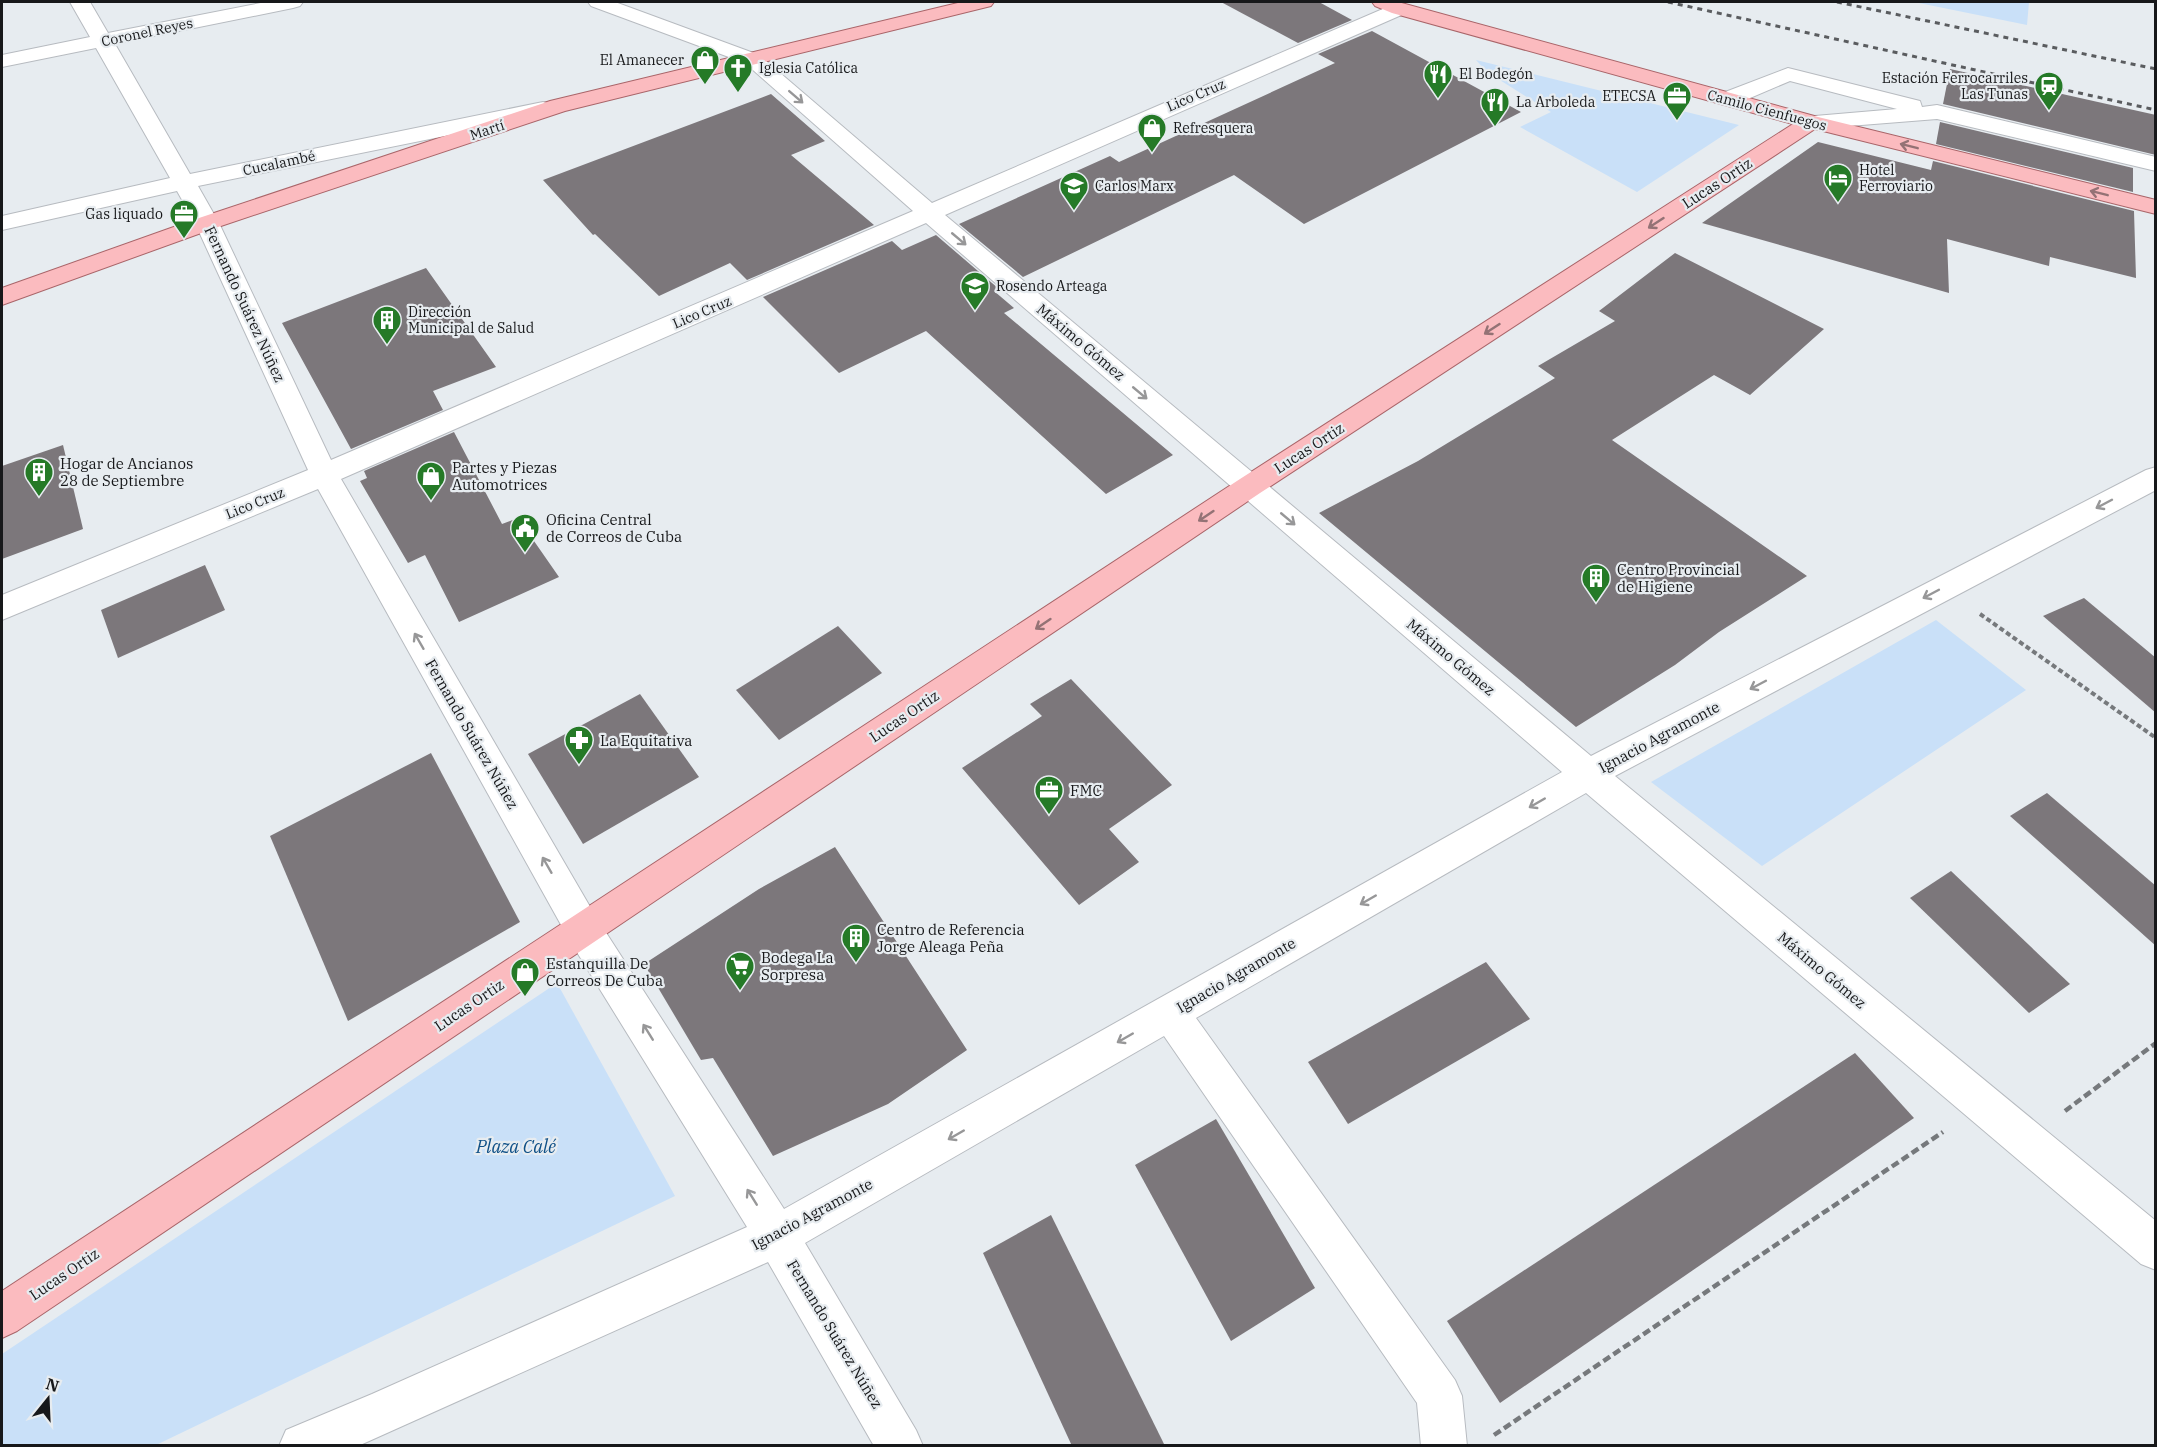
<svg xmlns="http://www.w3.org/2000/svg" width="2157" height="1447" font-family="'IBM Plex Serif',serif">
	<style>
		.green { fill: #c9e0f8 }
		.building { fill: #7c777b }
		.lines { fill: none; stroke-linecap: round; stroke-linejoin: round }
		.minor-casing { stroke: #b7bbc0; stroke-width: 2 }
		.major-casing { stroke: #a96569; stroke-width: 2 }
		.path-far1 { stroke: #76797c; stroke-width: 4; stroke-dasharray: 5 3; stroke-linecap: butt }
		.path { stroke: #76797c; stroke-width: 4.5; stroke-dasharray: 8 4; stroke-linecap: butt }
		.minor { fill: #fff; fill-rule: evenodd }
		.major { fill: #fbbbbf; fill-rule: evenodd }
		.rail { stroke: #5a5c5f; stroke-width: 3; stroke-dasharray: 5 5; stroke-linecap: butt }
		.oneway { stroke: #979798 }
		.oneway2 { stroke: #947275 }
		.labels { text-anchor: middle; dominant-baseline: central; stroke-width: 4.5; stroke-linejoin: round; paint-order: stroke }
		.far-street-label { font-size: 14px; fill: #17181a; stroke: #e7ecf0 }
		.far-poi-label { font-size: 14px; fill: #17181a; stroke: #e7ecf0; text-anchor: start }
		.street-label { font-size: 15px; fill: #17181a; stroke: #e7ecf0 }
		.poi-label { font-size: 15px; fill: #17181a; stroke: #e7ecf0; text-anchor: start }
		.near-park-label { font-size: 18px; font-style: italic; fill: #0f5087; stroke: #e7ecf0 }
	</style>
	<rect width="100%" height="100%" fill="#e7ecf0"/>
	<g class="green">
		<path d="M 1914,2 L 2029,2 L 2027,25 Z"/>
		<path d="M 1476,60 L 1739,125 L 1637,192 L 1520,127 L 1551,112 L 1487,72 Z"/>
		<path d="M 1936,620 L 2026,690 L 1762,866 L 1651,782 Z"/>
		<path d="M 557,983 L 675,1196 L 156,1445 L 2,1445 L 2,1354 Z"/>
	</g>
	<g class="building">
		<path d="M 1221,2 L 1319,2 L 1352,20 L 1298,43 Z"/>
		<path d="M 1372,31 L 1521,112 L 1304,224 L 1234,175 L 1023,277 L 959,224 L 1110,156 L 1119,162 L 1335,63 L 1318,54 Z"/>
		<path d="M 1950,69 L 2156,115 L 2156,155 L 1943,104 Z"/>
		<path d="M 771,94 L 825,141 L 791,155 L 874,225 L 747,280 L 730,263 L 659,296 L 595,234 L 593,235 L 543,180 Z"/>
		<path d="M 1940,122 L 2133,168 L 2133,192 L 1936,144 Z"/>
		<path d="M 1818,142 L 1931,170 L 1933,161 L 2134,211 L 2136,278 L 2050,257 L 2049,266 L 1947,239 L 1949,293 L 1702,223 Z"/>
		<path d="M 936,235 L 999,289 L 994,291 L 1014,308 L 1004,313 L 1173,455 L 1106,494 L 926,331 L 839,373 L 763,297 L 892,241 L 902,250 Z"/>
		<path d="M 1675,253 L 1824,329 L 1750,395 L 1714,375 L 1612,440 L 1807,576 L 1719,632 L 1675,665 L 1576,727 L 1319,513 L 1418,461 L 1555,378 L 1538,366 L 1615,321 L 1599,311 Z"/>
		<path d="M 426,268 L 496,367 L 433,391 L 443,410 L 351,449 L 282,323 Z"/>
		<path d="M 454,432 L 502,524 L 518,518 L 559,577 L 459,622 L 425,555 L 408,563 L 360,481 L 367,478 L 364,471 Z"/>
		<path d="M 63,445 L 83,529 L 2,559 L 2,466 Z"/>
		<path d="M 205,565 L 225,610 L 118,658 L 101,610 Z"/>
		<path d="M 2084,598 L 2156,658 L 2156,713 L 2043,616 Z"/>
		<path d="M 838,626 L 882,673 L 779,740 L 736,690 Z"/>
		<path d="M 1071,679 L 1172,785 L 1109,829 L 1139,862 L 1079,905 L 962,768 L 1042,716 L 1030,704 Z"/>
		<path d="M 640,694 L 699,777 L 583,844 L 528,754 Z"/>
		<path d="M 431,753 L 520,922 L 348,1021 L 270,836 Z"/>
		<path d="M 2047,793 L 2156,886 L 2156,946 L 2010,816 Z"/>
		<path d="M 835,847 L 967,1050 L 888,1104 L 773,1156 L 713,1058 L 701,1060 L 644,964 L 759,889 Z"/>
		<path d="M 1951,871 L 2070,984 L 2029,1013 L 1910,898 Z"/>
		<path d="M 1486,962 L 1530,1019 L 1348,1124 L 1308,1062 Z"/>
		<path d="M 1855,1053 L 1914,1118 L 1500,1403 L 1447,1321 Z"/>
		<path d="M 1216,1119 L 1315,1288 L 1231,1341 L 1135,1165 Z"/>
		<path d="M 1051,1215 L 1165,1446 L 1072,1446 L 983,1253 Z"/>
	</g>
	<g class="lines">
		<g class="minor-casing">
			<g id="minor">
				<path d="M 70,2 L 90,2 L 108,33 L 266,2 L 303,2 L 300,6 L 293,8 L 115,44 L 190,174 L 543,102 L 551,104 L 554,109 L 551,114 L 543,116 L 198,186 L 219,223 L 331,460 L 913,211 L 745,63 L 591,6 L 588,2 L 615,2 L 759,55 L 932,203 L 1392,5 L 1406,5 L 1409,9 L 1406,13 L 945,215 L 1591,756 L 2146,470 L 2156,467 L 2156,490 L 1615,776 L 2156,1221 L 2156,1270 L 2141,1264 L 1586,793 L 1196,1018 L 1455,1380 L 1462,1396 L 1467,1446 L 1421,1446 L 1417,1403 L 1164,1036 L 805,1243 L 916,1430 L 923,1446 L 874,1446 L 768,1262 L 358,1446 L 279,1446 L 286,1430 L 372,1394 L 747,1227 L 570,941 L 318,489 L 2,620 L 2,595 L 308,470 L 195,223 L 177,191 L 2,230 L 2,216 L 170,178 L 96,48 L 2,67 L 2,55 L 90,37 ZM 926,223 L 1562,772 L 784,1209 L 596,917 L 341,479 Z"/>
				<path d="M 1788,68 L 1920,101 L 1922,107 L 1937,105 L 2156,157 L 2156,171 L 1937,119 L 1811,129 L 1803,127 L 1800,122 L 1803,117 L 1897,109 L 1790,81 L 1736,104 L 1728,105 L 1720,104 L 1717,99 L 1720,94 Z"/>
			</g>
		</g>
		<g class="major-casing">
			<g id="major">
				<path d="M 962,2 L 994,2 L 991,6 L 565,111 L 215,228 L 2,305 L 2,288 L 199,218 L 550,101 Z"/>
				<path d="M 1372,2 L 1398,2 L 1818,117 L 2156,200 L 2156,214 L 1815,129 L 1260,493 L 17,1331 L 2,1338 L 2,1291 L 1240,479 L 1793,124 L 1392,13 L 1375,6 Z"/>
			</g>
		</g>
		<path class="path-far1" d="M 1980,614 L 2156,738"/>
		<g class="path">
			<path d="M 2065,1111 L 2156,1043"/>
			<path d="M 1494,1435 L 1943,1132"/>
		</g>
		<use href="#minor" class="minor"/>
		<use href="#major" class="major"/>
		<g class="rail">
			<path d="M 1668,2 L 2156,110"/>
			<path d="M 1837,2 L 2156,69"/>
		</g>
	</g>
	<defs><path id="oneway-shaft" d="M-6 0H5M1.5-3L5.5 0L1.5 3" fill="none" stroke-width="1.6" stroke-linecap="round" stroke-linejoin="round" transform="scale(1.5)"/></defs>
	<g class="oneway">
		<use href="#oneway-shaft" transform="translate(796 97) rotate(41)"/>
		<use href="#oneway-shaft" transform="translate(959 239) rotate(40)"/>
		<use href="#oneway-shaft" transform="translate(1140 393) rotate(40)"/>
		<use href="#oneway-shaft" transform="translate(2104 504) rotate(152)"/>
		<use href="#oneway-shaft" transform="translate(1288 519) rotate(40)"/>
		<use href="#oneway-shaft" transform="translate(1931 594) rotate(152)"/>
		<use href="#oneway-shaft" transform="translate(419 641) rotate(-120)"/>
		<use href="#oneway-shaft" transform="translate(1758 685) rotate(152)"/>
		<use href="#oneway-shaft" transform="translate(1537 803) rotate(150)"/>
		<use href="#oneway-shaft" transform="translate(547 865) rotate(-120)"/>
		<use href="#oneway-shaft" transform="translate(1368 900) rotate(150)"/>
		<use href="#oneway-shaft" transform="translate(648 1032) rotate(-122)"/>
		<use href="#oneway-shaft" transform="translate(1125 1038) rotate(150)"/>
		<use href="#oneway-shaft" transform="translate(956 1135) rotate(150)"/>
		<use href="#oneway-shaft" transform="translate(752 1197) rotate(-122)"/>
	</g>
	<g class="oneway2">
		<use href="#oneway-shaft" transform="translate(1909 146) rotate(-166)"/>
		<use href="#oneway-shaft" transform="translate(2099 193) rotate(-166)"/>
		<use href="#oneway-shaft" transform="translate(1656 223) rotate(147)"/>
		<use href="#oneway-shaft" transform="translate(1492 329) rotate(147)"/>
		<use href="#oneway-shaft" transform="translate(1206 516) rotate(146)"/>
		<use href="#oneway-shaft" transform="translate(1043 624) rotate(146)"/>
	</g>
	<defs>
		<g id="shop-pin" transform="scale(1.5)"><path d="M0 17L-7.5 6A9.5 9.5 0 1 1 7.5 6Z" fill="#257a27" stroke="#e7ecf0"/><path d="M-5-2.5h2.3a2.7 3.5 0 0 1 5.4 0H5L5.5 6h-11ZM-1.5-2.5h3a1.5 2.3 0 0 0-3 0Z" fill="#fff"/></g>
		<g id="church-pin" transform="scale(1.5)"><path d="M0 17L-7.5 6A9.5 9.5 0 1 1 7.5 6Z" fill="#257a27" stroke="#e7ecf0"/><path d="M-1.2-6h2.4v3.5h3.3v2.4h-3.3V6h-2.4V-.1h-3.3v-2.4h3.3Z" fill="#fff"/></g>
		<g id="restaurant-pin" transform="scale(1.5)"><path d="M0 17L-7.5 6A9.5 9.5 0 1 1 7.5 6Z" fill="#257a27" stroke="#e7ecf0"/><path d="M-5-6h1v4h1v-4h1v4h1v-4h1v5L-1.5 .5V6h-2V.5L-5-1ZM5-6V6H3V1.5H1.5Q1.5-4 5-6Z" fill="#fff"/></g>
		<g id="station-pin" transform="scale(1.5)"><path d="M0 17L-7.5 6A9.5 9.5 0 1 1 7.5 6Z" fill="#257a27" stroke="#e7ecf0"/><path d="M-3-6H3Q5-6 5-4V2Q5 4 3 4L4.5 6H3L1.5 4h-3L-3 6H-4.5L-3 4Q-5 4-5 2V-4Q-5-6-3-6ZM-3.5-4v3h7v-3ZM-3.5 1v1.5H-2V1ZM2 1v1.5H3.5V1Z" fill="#fff"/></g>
		<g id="office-pin" transform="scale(1.5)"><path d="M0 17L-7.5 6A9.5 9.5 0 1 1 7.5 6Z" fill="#257a27" stroke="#e7ecf0"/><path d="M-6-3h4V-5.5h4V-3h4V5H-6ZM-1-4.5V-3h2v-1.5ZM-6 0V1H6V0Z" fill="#fff"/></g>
		<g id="hotel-pin" transform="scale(1.5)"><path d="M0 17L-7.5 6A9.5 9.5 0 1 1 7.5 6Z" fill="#257a27" stroke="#e7ecf0"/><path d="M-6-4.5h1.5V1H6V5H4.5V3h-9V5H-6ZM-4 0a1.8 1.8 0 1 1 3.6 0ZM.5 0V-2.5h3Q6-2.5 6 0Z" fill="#fff"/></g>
		<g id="school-pin" transform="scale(1.5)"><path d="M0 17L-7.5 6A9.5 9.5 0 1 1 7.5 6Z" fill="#257a27" stroke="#e7ecf0"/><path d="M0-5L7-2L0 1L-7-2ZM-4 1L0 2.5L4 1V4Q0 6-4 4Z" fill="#fff"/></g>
		<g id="building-pin" transform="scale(1.5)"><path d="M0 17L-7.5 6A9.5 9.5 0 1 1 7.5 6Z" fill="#257a27" stroke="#e7ecf0"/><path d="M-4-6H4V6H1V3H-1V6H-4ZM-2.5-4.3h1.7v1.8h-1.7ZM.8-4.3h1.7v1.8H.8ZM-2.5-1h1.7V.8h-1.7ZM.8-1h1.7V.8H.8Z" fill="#fff"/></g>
		<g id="civic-pin" transform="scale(1.5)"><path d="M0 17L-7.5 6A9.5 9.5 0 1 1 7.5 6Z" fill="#257a27" stroke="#e7ecf0"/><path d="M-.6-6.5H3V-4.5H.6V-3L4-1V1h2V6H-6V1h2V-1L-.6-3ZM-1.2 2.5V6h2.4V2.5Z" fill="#fff"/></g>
		<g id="pharmacy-pin" transform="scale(1.5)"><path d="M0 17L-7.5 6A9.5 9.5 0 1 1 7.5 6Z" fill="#257a27" stroke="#e7ecf0"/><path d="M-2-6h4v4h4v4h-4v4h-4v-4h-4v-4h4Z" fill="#fff"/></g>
		<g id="supermarket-pin" transform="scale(1.5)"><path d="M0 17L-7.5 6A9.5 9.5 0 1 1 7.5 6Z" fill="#257a27" stroke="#e7ecf0"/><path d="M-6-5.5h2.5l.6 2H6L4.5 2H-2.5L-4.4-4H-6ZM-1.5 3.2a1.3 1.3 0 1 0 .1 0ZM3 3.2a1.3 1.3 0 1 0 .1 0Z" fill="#fff"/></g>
	</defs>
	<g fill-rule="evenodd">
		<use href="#shop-pin" x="705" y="60"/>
		<use href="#church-pin" x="738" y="68"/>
		<use href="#restaurant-pin" x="1438" y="74"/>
		<use href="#station-pin" x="2049" y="86"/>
		<use href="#office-pin" x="1677" y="96"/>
		<use href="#restaurant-pin" x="1495" y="102"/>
		<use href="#shop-pin" x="1152" y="128"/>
		<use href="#hotel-pin" x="1838" y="178"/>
		<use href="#school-pin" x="1074" y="186"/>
		<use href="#office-pin" x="184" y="214"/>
		<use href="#school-pin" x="975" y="286"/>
		<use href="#building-pin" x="387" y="320"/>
		<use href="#building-pin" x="39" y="472"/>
		<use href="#shop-pin" x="431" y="476"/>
		<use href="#civic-pin" x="525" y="528"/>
		<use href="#building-pin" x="1596" y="578"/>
		<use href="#pharmacy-pin" x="579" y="740"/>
		<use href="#office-pin" x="1049" y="790"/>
		<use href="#building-pin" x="856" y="938"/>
		<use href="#supermarket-pin" x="740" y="966"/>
		<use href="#shop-pin" x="525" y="972"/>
	</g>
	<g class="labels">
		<g class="far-street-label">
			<text transform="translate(147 32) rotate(-12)">Coronel Reyes</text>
			<text transform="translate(1196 95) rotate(-23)">Lico Cruz</text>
			<text transform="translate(1767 110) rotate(15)">Camilo Cienfuegos</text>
			<text transform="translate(487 130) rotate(-18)">Martí</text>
			<text transform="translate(279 163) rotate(-12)">Cucalambé</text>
			<text transform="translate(702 312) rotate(-23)">Lico Cruz</text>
			<text transform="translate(255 503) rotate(-22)">Lico Cruz</text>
		</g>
		<g class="far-poi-label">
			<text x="684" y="60" text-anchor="end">El Amanecer</text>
			<text x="759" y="68">Iglesia Católica</text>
			<text x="1459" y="74">El Bodegón</text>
			<text x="2028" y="78" text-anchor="end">Estación Ferrocarriles<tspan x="2028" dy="16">Las Tunas</tspan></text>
			<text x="1656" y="96" text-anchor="end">ETECSA</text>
			<text x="1516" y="102">La Arboleda</text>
			<text x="1173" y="128">Refresquera</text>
			<text x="1859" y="170">Hotel<tspan x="1859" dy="16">Ferroviario</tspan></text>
			<text x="1095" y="186">Carlos Marx</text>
			<text x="163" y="214" text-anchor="end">Gas liquado</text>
			<text x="996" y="286">Rosendo Arteaga</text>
			<text x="408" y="312">Dirección<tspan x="408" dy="16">Municipal de Salud</tspan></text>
		</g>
		<g class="street-label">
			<text transform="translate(1717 183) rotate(-33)">Lucas Ortiz</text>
			<text transform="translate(245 304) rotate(65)">Fernando Suárez Núñez</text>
			<text transform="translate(1081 342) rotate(40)">Máximo Gómez</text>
			<text transform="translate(1309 448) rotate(-33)">Lucas Ortiz</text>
			<text transform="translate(1451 657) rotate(40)">Máximo Gómez</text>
			<text transform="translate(904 716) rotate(-34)">Lucas Ortiz</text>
			<text transform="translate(472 734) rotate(60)">Fernando Suárez Núñez</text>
			<text transform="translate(1659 737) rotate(-28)">Ignacio Agramonte</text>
			<text transform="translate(1822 970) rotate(40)">Máximo Gómez</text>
			<text transform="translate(1236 975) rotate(-30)">Ignacio Agramonte</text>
			<text transform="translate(469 1005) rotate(-34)">Lucas Ortiz</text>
			<text transform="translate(812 1214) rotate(-28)">Ignacio Agramonte</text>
			<text transform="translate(64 1274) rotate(-34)">Lucas Ortiz</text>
			<text transform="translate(835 1334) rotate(59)">Fernando Suárez Núñez</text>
		</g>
		<g class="poi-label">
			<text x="60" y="463">Hogar de Ancianos<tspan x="60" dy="17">28 de Septiembre</tspan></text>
			<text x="452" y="467">Partes y Piezas<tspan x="452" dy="17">Automotrices</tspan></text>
			<text x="546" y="519">Oficina Central<tspan x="546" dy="17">de Correos de Cuba</tspan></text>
			<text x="1617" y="569">Centro Provincial<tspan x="1617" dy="17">de Higiene</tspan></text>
			<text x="600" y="740">La Equitativa</text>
			<text x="1070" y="790">FMC</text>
			<text x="877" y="929">Centro de Referencia<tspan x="877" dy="17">Jorge Aleaga Peña</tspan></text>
			<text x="761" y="957">Bodega La<tspan x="761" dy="17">Sorpresa</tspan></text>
			<text x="546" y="963">Estanquilla De<tspan x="546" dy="17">Correos De Cuba</tspan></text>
		</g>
		<g class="near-park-label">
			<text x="516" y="1146">Plaza Calé</text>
		</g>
	</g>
	<rect width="2157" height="1447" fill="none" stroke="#17181a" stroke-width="6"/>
	<g transform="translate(48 1399) rotate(18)" stroke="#e7ecf0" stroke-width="4.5" paint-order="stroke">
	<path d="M0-4.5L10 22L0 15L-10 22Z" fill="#17181a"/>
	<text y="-9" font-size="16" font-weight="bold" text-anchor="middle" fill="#17181a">N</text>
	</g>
</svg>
